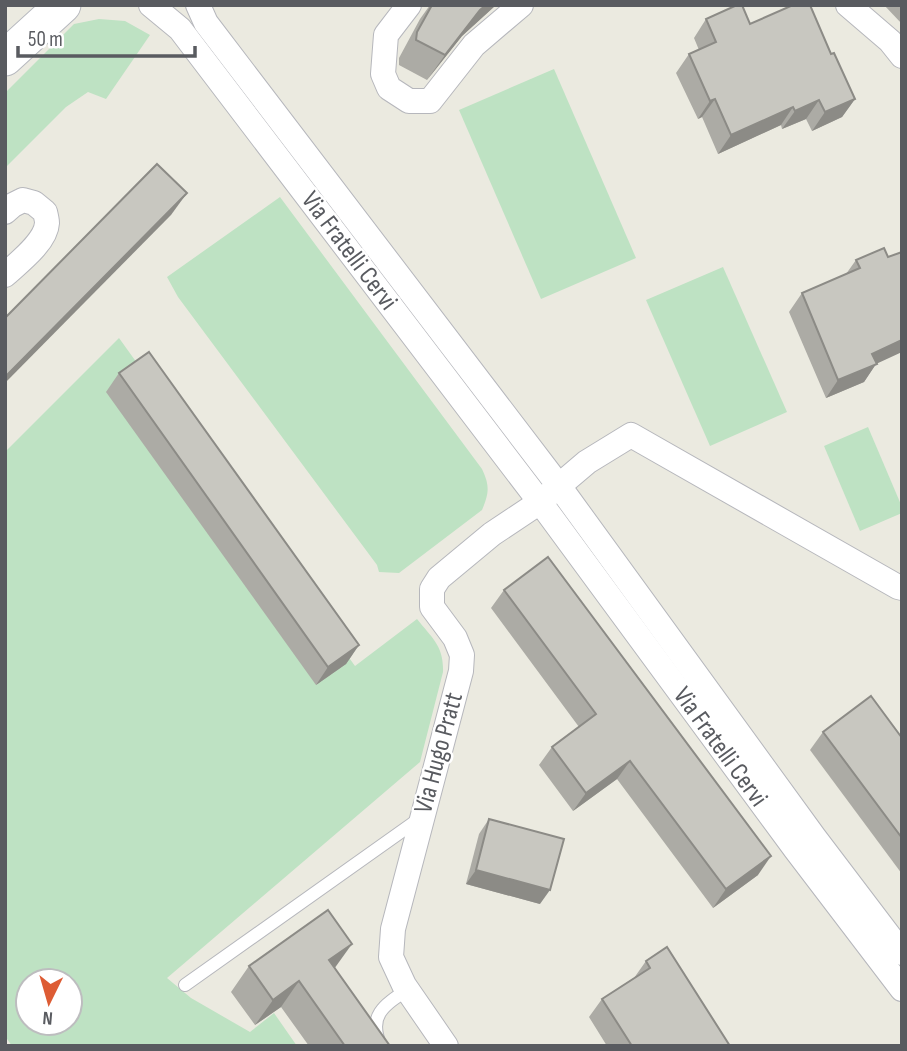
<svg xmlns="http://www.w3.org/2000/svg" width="907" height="1051" font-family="'Sofia Sans Condensed',sans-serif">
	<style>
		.green { fill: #bee2c3; fill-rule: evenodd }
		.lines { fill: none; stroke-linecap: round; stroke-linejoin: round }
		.service-casing { stroke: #b6b7bc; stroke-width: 14 }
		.minor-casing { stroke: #b6b7bc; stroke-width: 26 }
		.secondary-casing { stroke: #b6b8be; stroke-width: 37 }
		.service { stroke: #fff; stroke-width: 12 }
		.minor { stroke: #fff; stroke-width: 24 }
		.secondary { stroke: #fff; stroke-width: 35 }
		.wall { fill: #acaba5 }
		.shaded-wall { fill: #8c8b86 }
		.building { fill: #c8c7c0; stroke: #8c8b86; stroke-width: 2 }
		.labels { text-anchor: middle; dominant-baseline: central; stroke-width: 5; stroke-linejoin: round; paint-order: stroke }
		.street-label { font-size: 26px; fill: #595b60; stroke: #fff }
	</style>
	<rect width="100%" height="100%" fill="#ebeae0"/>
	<g class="green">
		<path d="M 99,19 L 125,21 L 150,35 L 106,99 L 88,92 L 66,107 L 5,168 L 5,93 L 74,24 Z"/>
		<path d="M 554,69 L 636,258 L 541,299 L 459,110 Z"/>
		<path d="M 280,197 L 482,469 C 490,486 489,493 482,510 L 399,573 L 379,572 L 377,565 L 178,297 L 167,277 Z"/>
		<path d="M 723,267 L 787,412 L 710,446 L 646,300 Z"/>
		<path d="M 119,338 L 355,666 L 417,619 C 432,638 444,646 443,672 L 420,762 L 167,978 L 191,998 L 250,1032 L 274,1013 L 297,1046 L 12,1046 L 5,1036 L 5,452 ZM 28,981 L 70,981 L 70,1023 L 28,1023 Z"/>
		<path d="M 868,427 L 902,507 L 902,513 L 860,531 L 824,446 Z"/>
	</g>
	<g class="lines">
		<g class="service-casing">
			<g id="service">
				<path d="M 185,985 L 419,819"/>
				<path d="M 381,1046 C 367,1016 384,1005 407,990"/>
			</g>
		</g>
		<g class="minor-casing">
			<g id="minor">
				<path d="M 151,5 L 180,29 L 540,502 L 796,850 L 902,989"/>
				<path d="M 198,5 L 206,23 L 559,486 L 814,837 L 902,953"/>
				<path d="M 409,5 L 386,35 L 383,74 L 389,88 L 409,101 L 430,101 L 474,45 L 521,5"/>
				<path d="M 848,5 L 890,41 L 902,56"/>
				<path d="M 5,212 L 13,205 L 23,200 L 34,203 L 45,212 C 46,216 47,220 47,223 C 46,242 18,263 5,275"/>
				<path d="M 446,1046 L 404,985 L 391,957 L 393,929 L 461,671 L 462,655 L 455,638 L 432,607 L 432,589 L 439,578 L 492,534 L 540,502 L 587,462 L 631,435 L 898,587 L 902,588"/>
			</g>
		</g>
		<g class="secondary-casing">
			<path id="secondary" d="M 5,58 L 63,5"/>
		</g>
		<use href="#service" class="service"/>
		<use href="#minor" class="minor"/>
		<use href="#secondary" class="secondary"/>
	</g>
	<g class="wall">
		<path d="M 430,5 L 496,5 L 462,36 L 427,80 L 399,65 L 399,58 L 420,19 Z"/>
		<path d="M 884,5 L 902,5 L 902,24 Z"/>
		<path d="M 706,19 L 750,24 L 831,54 L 855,99 L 842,117 L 812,131 L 806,119 L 782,129 L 781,125 L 718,154 L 702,117 L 698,119 L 676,73 L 689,54 L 699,50 L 694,38 Z"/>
		<path d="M 888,257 L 876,364 L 864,382 L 826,398 L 789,312 L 802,293 L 846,274 L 856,260 Z"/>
		<path d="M 119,373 L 359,645 L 346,664 L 316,685 L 106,392 Z"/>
		<path d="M 504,590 L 758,875 L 713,908 L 617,779 L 573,811 L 539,765 L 552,747 L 579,727 L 491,608 Z"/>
		<path d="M 823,732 L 902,738 L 902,874 L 810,750 Z"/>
		<path d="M 489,819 L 540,904 L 466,884 L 479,834 Z"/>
		<path d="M 646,961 L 730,1046 L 607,1046 L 589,1017 L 602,999 L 634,978 Z"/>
		<path d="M 249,966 L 334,968 L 390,1046 L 309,1046 L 281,1007 L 255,1025 L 231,992 Z"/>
	</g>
	<g class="shaded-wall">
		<path d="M 486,5 L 496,5 L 462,36 L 427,80 L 445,55 L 480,10 Z"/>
		<path d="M 715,99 L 702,117 L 698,119 L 710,101 Z"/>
		<path d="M 855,99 L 842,117 L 812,131 L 825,112 Z"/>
		<path d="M 819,100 L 806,119 L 782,129 L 795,111 Z"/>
		<path d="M 793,107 L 781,125 L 718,154 L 731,135 Z"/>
		<path d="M 187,193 L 171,215 L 5,383 L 5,377 Z"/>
		<path d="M 902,340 L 902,352 L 876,364 L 864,382 L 826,398 L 838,380 L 872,354 Z"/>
		<path d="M 359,645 L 346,664 L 316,685 L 328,667 Z"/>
		<path d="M 630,761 L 617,779 L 573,811 L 586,793 Z"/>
		<path d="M 771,856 L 758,875 L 713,908 L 726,889 Z"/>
		<path d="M 476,870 L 550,890 L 540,904 L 466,884 Z"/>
		<path d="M 352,944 L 334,969 L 329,960 Z"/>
		<path d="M 299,981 L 281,1007 L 255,1025 L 273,1000 Z"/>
	</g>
	<g class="building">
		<path d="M 432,5 L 486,5 L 480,10 L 445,55 L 416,40 L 417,32 Z"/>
		<path d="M 737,5 L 742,5 L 750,24 L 793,5 L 810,5 L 831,54 L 834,53 L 855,99 L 825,112 L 819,100 L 795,111 L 793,107 L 731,135 L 715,99 L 710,101 L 689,54 L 716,42 L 706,19 Z"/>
		<path d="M 157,164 L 187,193 L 5,377 L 5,318 Z"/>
		<path d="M 884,248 L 888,257 L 902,252 L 902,340 L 872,354 L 877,364 L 838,380 L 802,293 L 860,268 L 856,260 Z"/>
		<path d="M 149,352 L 359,645 L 328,667 L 119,373 Z"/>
		<path d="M 548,557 L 771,856 L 726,889 L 630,761 L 586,793 L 552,747 L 596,714 L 504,590 Z"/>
		<path d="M 871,696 L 902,738 L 902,838 L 823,732 Z"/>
		<path d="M 489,819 L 564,839 L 550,890 L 476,870 Z"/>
		<path d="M 328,910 L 352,944 L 329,960 L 390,1046 L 345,1046 L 299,981 L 273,1000 L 249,966 Z"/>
		<path d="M 667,947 L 730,1046 L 632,1046 L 602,999 L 650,968 L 646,961 Z"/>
	</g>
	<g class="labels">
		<g class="street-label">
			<text transform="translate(349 251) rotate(53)">Via Fratelli Cervi</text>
			<text transform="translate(720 747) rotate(54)">Via Fratelli Cervi</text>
			<text transform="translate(439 753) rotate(-75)">Via Hugo Pratt</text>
		</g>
	</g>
	<rect width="907" height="1051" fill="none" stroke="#595b60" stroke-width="14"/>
	<g transform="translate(49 1002) rotate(185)"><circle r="33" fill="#ffffff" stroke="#bdbdbf" stroke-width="2"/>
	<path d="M0-5L12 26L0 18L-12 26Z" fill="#dd5c34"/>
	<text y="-10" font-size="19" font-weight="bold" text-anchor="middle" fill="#595b60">N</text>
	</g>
	<path d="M18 46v10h177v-10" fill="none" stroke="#595b60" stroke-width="3.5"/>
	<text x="28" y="46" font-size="21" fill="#595b60" stroke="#ffffff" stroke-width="5" paint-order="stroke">50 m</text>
</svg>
